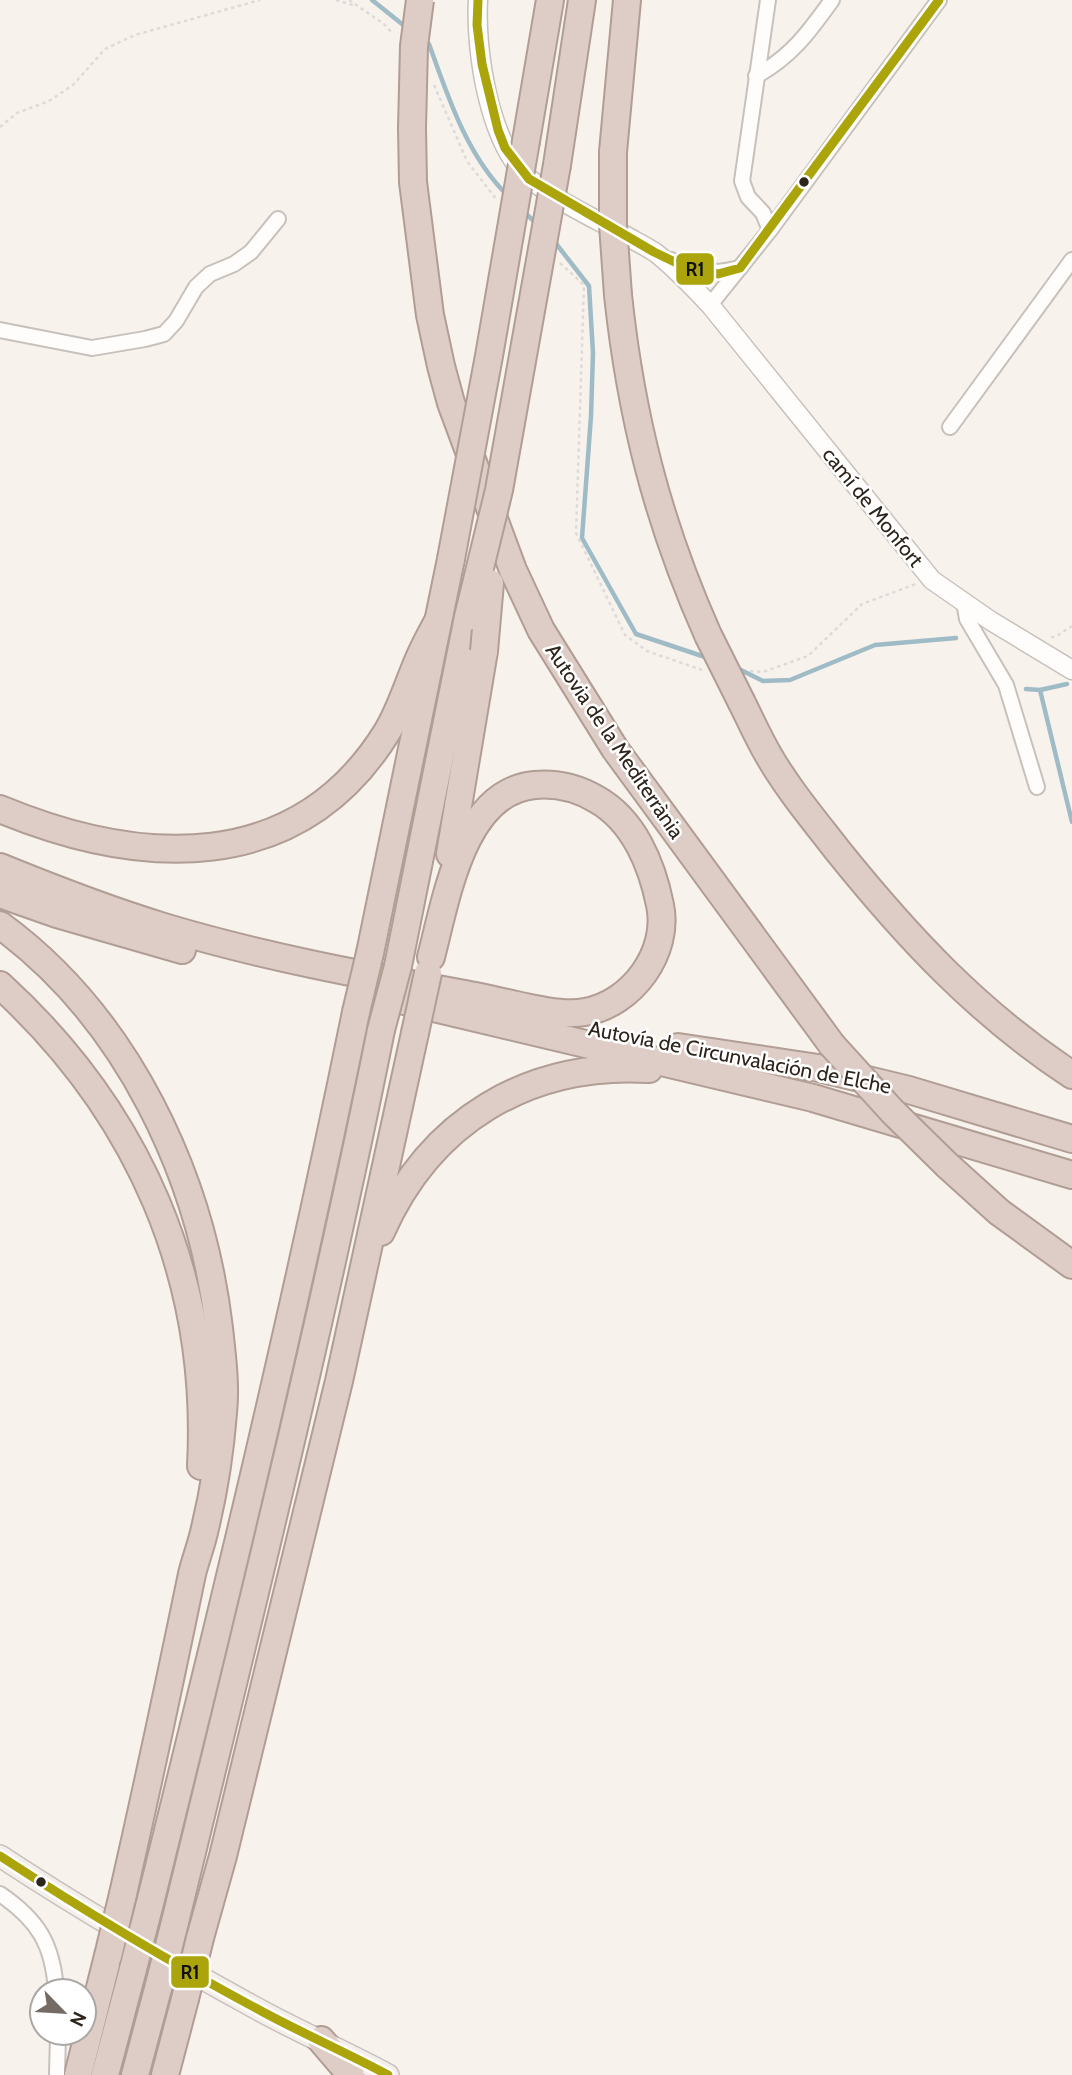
<svg xmlns="http://www.w3.org/2000/svg" width="1072" height="2075" font-family="Cabin,sans-serif">
	<style>
		.lines { fill: none; stroke-linecap: round; stroke-linejoin: round }
		.stream { stroke: #9fbbc6; stroke-width: 4.5 }
		.minor-casing { stroke: #c8c1bb; stroke-width: 18 }
		.tertiary-casing { stroke: #c8c1bb; stroke-width: 21 }
		.secondary-casing { stroke: #c8c1bb; stroke-width: 24 }
		.motorway-casing { stroke: #b09d94; stroke-width: 30 }
		.path { stroke: #dddbd9; stroke-width: 2.5; stroke-dasharray: 3.5 3.5; stroke-linecap: butt }
		.minor { stroke: #fefdfc; stroke-width: 14 }
		.tertiary { stroke: #fefdfc; stroke-width: 18 }
		.secondary { stroke: #f4efec; stroke-width: 21 }
		.motorway { stroke: #decdc7; stroke-width: 26 }
		.motorway-bridge-casing { stroke: #b09d94; stroke-width: 30; stroke-linecap: butt }
		.motorway-bridge { stroke: #decdc7; stroke-width: 26 }
		.bus-1-casing { stroke: #fff; stroke-width: 14 }
		.bus-1 { stroke: #aba50b; stroke-width: 9 }
		.bus-dot { fill: #2d241b; stroke: #fff; stroke-width: 2.5 }
		.labels { text-anchor: middle; dominant-baseline: central; stroke-width: 5; stroke-linejoin: round; paint-order: stroke }
		.street-label { font-size: 21px; fill: #2d241b; stroke: #fff }
		.line-badge { stroke: #fff; stroke-width: 2.5 }
		.pale-badge-label { font-size: 19px; text-anchor: middle; font-weight: bold; fill: #111 }
	</style>
	<rect width="100%" height="100%" fill="#f8f2ed"/>
	<g class="lines">
		<g class="stream">
			<path d="M 372,0 L 407,28"/>
			<path d="M 423,40 L 429,44 C 448,97 467,156 508,196"/>
			<path d="M 524,212 L 538,225"/>
			<path d="M 554,241 L 589,286 L 593,353 L 591,416 L 582,538 L 636,634 L 708,658"/>
			<path d="M 737,668 L 763,681 L 790,680 L 875,645 L 956,638"/>
			<path d="M 1026,689 L 1040,690 L 1072,822"/>
			<path d="M 1040,690 L 1067,684"/>
		</g>
		<g class="minor-casing">
			<g id="minor">
				<path d="M 768,0 L 742,181 L 748,197 L 763,213 L 770,230"/>
				<path d="M 756,76 C 792,56 809,32 832,0"/>
				<path d="M 671,260 C 696,273 713,275 740,268"/>
				<path d="M 710,305 L 770,230 L 939,0"/>
				<path d="M 0,330 L 92,348 L 145,339 L 164,334 L 176,321 L 196,287 L 210,274 L 234,264 L 251,252 L 278,219"/>
				<path d="M 950,427 L 1072,260"/>
				<path d="M 964,602 L 967,619 L 1006,685 L 1037,787"/>
				<path d="M 0,1894 C 38,1920 53,1944 56,1991"/>
				<path d="M 57,2075 L 58,2033"/>
			</g>
		</g>
		<g class="tertiary-casing">
			<path id="tertiary" d="M 478,0 C 475,50 489,147 531,180 C 560,203 596,219 628,237 C 637,242 647,247 656,253 C 675,268 693,287 710,305 L 932,580 L 991,621 L 1072,670"/>
		</g>
		<g class="secondary-casing">
			<path id="secondary" d="M 0,1856 C 85,1912 173,1963 263,2012 C 304,2034 347,2053 388,2075"/>
		</g>
		<g class="motorway-casing">
			<g id="motorway">
				<path d="M 412,128 L 413,182 L 430,315 L 441,366 L 451,403 L 513,570 L 541,630 L 615,749 L 832,1045"/>
				<path d="M 526,141 L 550,0"/>
				<path d="M 613,152 L 627,0"/>
				<path d="M 557,165 L 582,0"/>
				<path d="M 618,295 C 631,417 658,523 708,635"/>
				<path d="M 742,703 C 751,721 759,739 769,756 C 788,789 814,820 838,851 C 908,938 978,1013 1072,1075"/>
				<path d="M 0,809 C 140,867 297,877 387,732 C 402,707 409,680 421,654 C 426,643 432,632 438,621"/>
				<path d="M 450,854 L 484,651"/>
				<path d="M 0,867 C 54,889 108,910 164,927 C 264,957 368,976 470,995 C 501,1000 555,1018 585,1012 C 632,1004 670,952 660,905 C 652,865 634,820 596,799 C 577,788 558,783 535,785 C 462,791 446,901 431,957"/>
				<path d="M 0,894 L 57,914 L 182,950"/>
				<path d="M 0,925 C 127,1018 201,1175 219,1328 C 222,1356 226,1385 223,1413 C 220,1451 214,1491 205,1528 C 202,1543 196,1558 192,1574 C 170,1681 147,1788 123,1894"/>
				<path d="M 370,953 L 451,559"/>
				<path d="M 398,966 L 468,617"/>
				<path d="M 0,985 C 139,1112 211,1277 201,1466"/>
				<path d="M 400,1000 L 813,1098 L 1072,1175"/>
				<path d="M 678,1047 L 818,1068 L 909,1090 L 1072,1139"/>
				<path d="M 947,1165 L 999,1212 L 1072,1265"/>
				<path d="M 381,1232 C 430,1121 528,1062 649,1069"/>
				<path d="M 149,1907 C 223,1610 295,1312 356,1012"/>
				<path d="M 175,1922 C 247,1626 321,1329 381,1030"/>
				<path d="M 200,1938 L 223,1856 L 339,1381 L 415,1033"/>
				<path d="M 321,2040 L 351,2075"/>
				<path d="M 78,2075 L 108,1956"/>
				<path d="M 105,2075 L 133,1969"/>
				<path d="M 135,2075 L 159,1985"/>
				<path d="M 165,2075 L 185,1999"/>
			</g>
		</g>
		<g class="path">
			<path d="M 336,0 L 353,5"/>
			<path d="M 349,0 L 384,24 L 393,34"/>
			<path d="M 434,85 L 467,161 L 496,199"/>
			<path d="M 0,127 L 17,113 L 49,101 L 73,85 L 105,49 L 135,35 L 260,0"/>
			<path d="M 560,263 L 584,285 L 576,533 L 625,635 L 647,651 L 702,670"/>
			<path d="M 1051,637 L 1055,637 L 1072,626"/>
			<path d="M 750,671 L 763,672 L 808,656 L 862,604 L 916,584"/>
		</g>
		<use href="#minor" class="minor"/>
		<use href="#tertiary" class="tertiary"/>
		<use href="#secondary" class="secondary"/>
		<use href="#motorway" class="motorway"/>
		<g class="motorway-bridge-casing">
			<g id="motorway-bridge">
				<path d="M 412,128 L 414,46 L 420,0"/>
				<path d="M 613,152 L 613,225 L 618,295"/>
				<path d="M 451,559 L 489,356 L 526,141"/>
				<path d="M 468,617 L 499,490 L 557,165"/>
				<path d="M 708,635 L 742,703"/>
				<path d="M 484,651 L 490,583"/>
				<path d="M 356,1012 L 370,953"/>
				<path d="M 381,1030 L 398,966"/>
				<path d="M 415,1033 L 428,973"/>
				<path d="M 832,1045 L 892,1111 L 947,1165"/>
				<path d="M 108,1956 L 123,1894"/>
				<path d="M 133,1969 L 149,1907"/>
				<path d="M 159,1985 L 175,1922"/>
				<path d="M 185,1999 L 200,1938"/>
			</g>
		</g>
		<use href="#motorway-bridge" class="motorway-bridge"/>
		<g class="bus-1-casing">
			<g id="bus-1">
				<path d="M 478,0 L 477,25 L 482,64 L 498,130 L 505,148 L 529,179 L 654,252 L 685,267 L 718,274 L 740,268 L 939,0"/>
				<path d="M 0,1856 C 86,1912 173,1964 263,2012 C 304,2034 347,2053 388,2075"/>
			</g>
		</g>
		<use href="#bus-1" class="bus-1"/>
	</g>
	<g class="bus-dot">
		<circle cx="804" cy="182" r="6"/>
		<circle cx="41" cy="1882" r="6"/>
	</g>
	<g class="labels">
		<g class="street-label">
			<text transform="translate(873 507) rotate(51)">camí de Monfort</text>
			<text transform="translate(615 741) rotate(56)">Autovia de la Mediterrània</text>
			<text transform="translate(740 1057) rotate(11)">Autovía de Circunvalación de Elche</text>
		</g>
	</g>
	<g class="line-badge">
		<rect x="675" y="252" width="40" height="34" rx="7" fill="#aba50b"/>
		<rect x="170" y="1955" width="40" height="34" rx="7" fill="#aba50b"/>
	</g>
	<g class="pale-badge-label">
		<text x="695" y="276">R1</text>
		<text x="190" y="1979">R1</text>
	</g>
	<g transform="translate(63 2012) rotate(115)"><circle r="33" fill="#ffffff" stroke="#aba7a4" stroke-width="2"/>
	<path d="M0-5L12 26L0 18L-12 26Z" fill="#746c64"/>
	<text y="-10" font-size="19" font-weight="bold" text-anchor="middle" fill="#2d241b">N</text>
	</g>
</svg>
